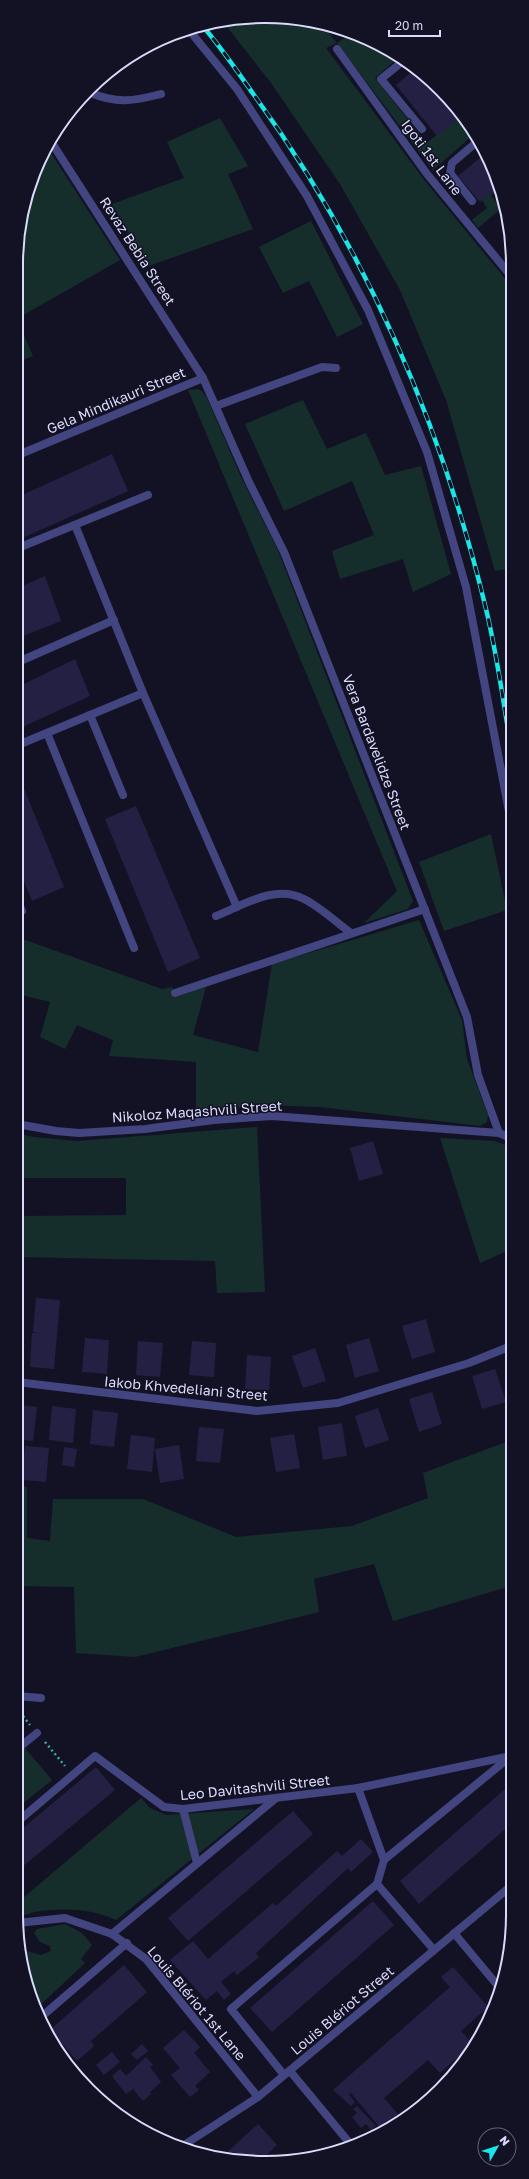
<svg xmlns="http://www.w3.org/2000/svg" width="529" height="2179" font-family="'Golos Text',sans-serif">
	<style>
		.green { fill: #152e2b }
		.building { fill: #242044 }
		.lines { fill: none; stroke-linecap: round; stroke-linejoin: round }
		.path { stroke: #3cac9c; stroke-width: 2.5; stroke-dasharray: 2 3; stroke-linecap: butt }
		.lane { stroke: #42457f; stroke-width: 8 }
		.street { stroke: #42457f; stroke-width: 8 }
		.rail-casing { stroke: #1ae5e7; stroke-width: 4.5 }
		.rail { stroke: #131225; stroke-width: 3; stroke-dasharray: 9; stroke-linecap: butt }
		.labels { text-anchor: middle; dominant-baseline: central; stroke-width: 3; stroke-linejoin: round; paint-order: stroke }
		.street-label { font-size: 14px; fill: #dadafb; stroke: #131225 }
		.rim { fill: none; stroke: #dadafb; stroke-width: 2 }
	</style>
	<rect width="100%" height="100%" fill="#131225"/>
	<g class="green">
		<path d="M 297,18 L 323,26 L 337,43 L 350,34 L 375,42 L 398,58 L 375,78 L 426,143 L 461,117 L 473,135 L 433,170 L 337,43 L 326,48 L 425,181 L 511,286 L 511,568 L 495,571 L 446,400 L 400,290 L 340,184 L 271,83 L 224,23 Z"/>
		<path d="M 220,118 L 248,166 L 228,174 L 253,229 L 146,267 L 112,204 L 184,178 L 167,142 Z"/>
		<path d="M 47,147 L 120,260 L 18,318 L 18,232 Z"/>
		<path d="M 497,187 L 498,189 L 491,196 L 497,203 L 501,199 L 503,207 L 478,228 L 472,220 L 487,208 L 482,200 Z"/>
		<path d="M 311,221 L 363,324 L 337,337 L 309,281 L 283,293 L 259,247 Z"/>
		<path d="M 18,321 L 33,356 L 18,362 Z"/>
		<path d="M 198,389 L 202,391 L 207,398 L 241,477 L 277,548 L 413,901 L 408,909 L 364,923 L 397,891 L 188,390 Z"/>
		<path d="M 303,400 L 327,449 L 366,433 L 385,475 L 421,466 L 451,574 L 413,592 L 403,559 L 340,579 L 332,551 L 374,535 L 352,481 L 284,511 L 245,424 Z"/>
		<path d="M 491,834 L 507,910 L 444,931 L 419,862 Z"/>
		<path d="M 419,920 L 462,1020 L 467,1059 L 488,1115 L 487,1122 L 480,1126 L 320,1107 L 263,1105 L 196,1111 L 196,1062 L 109,1056 L 113,1040 L 77,1025 L 65,1049 L 40,1037 L 50,1002 L 17,994 L 17,937 L 162,989 L 172,987 L 176,997 L 206,987 L 193,1035 L 258,1052 L 272,964 Z"/>
		<path d="M 257,1127 L 265,1292 L 217,1293 L 215,1261 L 17,1257 L 17,1216 L 126,1215 L 126,1178 L 17,1178 L 17,1133 L 33,1137 L 77,1141 Z"/>
		<path d="M 440,1138 L 494,1141 L 511,1147 L 511,1249 L 480,1263 Z"/>
		<path d="M 511,1440 L 511,1586 L 393,1621 L 374,1564 L 314,1579 L 319,1612 L 135,1657 L 76,1653 L 74,1587 L 16,1586 L 17,1486 L 27,1487 L 27,1538 L 50,1541 L 53,1499 L 143,1499 L 236,1537 L 352,1526 L 428,1498 L 423,1473 Z"/>
		<path d="M 24,1747 L 52,1780 L 16,1809 L 16,1754 Z"/>
		<path d="M 141,1798 L 150,1808 L 166,1815 L 254,1809 L 116,1920 C 92,1909 66,1908 40,1911 C 31,1912 25,1917 16,1914 L 16,1904 Z"/>
		<path d="M 65,1924 L 82,1933 L 92,1945 L 81,1959 L 85,1963 L 35,2010 L 30,1983 L 32,1981 L 28,1977 L 23,1950 L 41,1955 L 51,1951 L 50,1946 L 40,1942 L 34,1933 L 37,1929 Z"/>
	</g>
	<g class="building">
		<path d="M 414,70 L 440,89 L 461,117 L 437,136 L 396,85 Z"/>
		<path d="M 486,153 L 497,187 L 480,202 L 458,176 Z"/>
		<path d="M 112,454 L 128,491 L 18,540 L 18,497 Z"/>
		<path d="M 45,576 L 61,621 L 18,638 L 18,588 Z"/>
		<path d="M 75,659 L 90,696 L 18,729 L 18,687 Z"/>
		<path d="M 23,786 L 64,887 L 32,901 L 17,864 L 17,789 Z"/>
		<path d="M 136,806 L 200,958 L 168,972 L 105,819 Z"/>
		<path d="M 373,1141 L 383,1174 L 359,1181 L 350,1148 Z"/>
		<path d="M 36,1298 L 60,1300 L 54,1369 L 30,1367 L 32,1333 L 38,1333 L 33,1332 Z"/>
		<path d="M 426,1319 L 435,1352 L 412,1359 L 402,1326 Z"/>
		<path d="M 85,1338 L 109,1340 L 107,1374 L 82,1372 Z"/>
		<path d="M 369,1338 L 379,1371 L 355,1378 L 346,1345 Z"/>
		<path d="M 138,1341 L 163,1343 L 160,1377 L 136,1375 Z"/>
		<path d="M 192,1341 L 216,1343 L 214,1377 L 189,1375 Z"/>
		<path d="M 315,1348 L 326,1381 L 303,1388 L 292,1356 Z"/>
		<path d="M 247,1355 L 271,1357 L 269,1390 L 245,1389 Z"/>
		<path d="M 511,1363 L 511,1381 L 505,1365 Z"/>
		<path d="M 495,1369 L 506,1402 L 482,1409 L 472,1376 Z"/>
		<path d="M 432,1392 L 442,1424 L 419,1432 L 409,1399 Z"/>
		<path d="M 17,1405 L 37,1407 L 33,1441 L 17,1439 Z"/>
		<path d="M 52,1406 L 76,1409 L 73,1443 L 49,1440 Z"/>
		<path d="M 378,1408 L 389,1440 L 365,1448 L 355,1416 Z"/>
		<path d="M 93,1410 L 118,1413 L 114,1447 L 90,1444 Z"/>
		<path d="M 342,1423 L 347,1456 L 323,1460 L 318,1427 Z"/>
		<path d="M 199,1427 L 224,1429 L 220,1463 L 196,1461 Z"/>
		<path d="M 294,1434 L 300,1468 L 276,1472 L 270,1438 Z"/>
		<path d="M 131,1435 L 155,1438 L 152,1472 L 127,1469 Z"/>
		<path d="M 179,1445 L 184,1479 L 160,1483 L 155,1449 Z"/>
		<path d="M 25,1446 L 49,1448 L 46,1482 L 22,1480 Z"/>
		<path d="M 64,1447 L 77,1449 L 74,1467 L 62,1465 Z"/>
		<path d="M 96,1767 L 115,1790 L 16,1872 L 16,1834 Z"/>
		<path d="M 511,1784 L 511,1824 L 419,1904 L 400,1881 Z"/>
		<path d="M 293,1811 L 313,1834 L 188,1941 L 168,1918 Z"/>
		<path d="M 361,1839 L 373,1852 L 351,1872 L 348,1868 L 256,1953 L 259,1957 L 237,1975 L 234,1971 L 221,1982 L 231,1994 L 224,2000 L 217,1991 L 206,2000 L 170,1960 L 193,1941 L 208,1959 L 273,1903 L 276,1906 L 337,1851 L 342,1856 Z"/>
		<path d="M 373,1901 L 394,1925 L 272,2032 L 250,2008 Z"/>
		<path d="M 511,1933 L 511,1947 L 504,1939 Z"/>
		<path d="M 124,1965 L 147,1992 L 91,2041 L 94,2046 L 77,2061 L 50,2030 Z"/>
		<path d="M 453,1967 L 488,2007 L 461,2031 L 473,2044 L 440,2073 L 428,2060 L 384,2098 L 402,2119 L 382,2130 L 351,2093 L 349,2095 L 355,2102 L 351,2106 L 333,2090 L 450,1987 L 441,1977 Z"/>
		<path d="M 184,2030 L 200,2047 L 194,2053 L 210,2072 L 195,2086 L 199,2090 L 190,2097 L 171,2075 L 180,2068 L 163,2048 Z"/>
		<path d="M 142,2044 L 148,2051 L 137,2060 L 131,2054 Z"/>
		<path d="M 112,2052 L 120,2062 L 104,2075 L 96,2065 Z"/>
		<path d="M 146,2057 L 153,2065 L 150,2067 L 161,2082 L 150,2092 L 151,2094 L 143,2101 L 133,2089 L 126,2094 L 112,2076 L 120,2069 L 126,2076 Z"/>
		<path d="M 99,2091 L 106,2099 L 105,2100 L 97,2093 Z"/>
		<path d="M 357,2106 L 376,2126 L 371,2130 L 366,2124 L 361,2128 L 352,2117 L 357,2113 L 353,2109 Z"/>
		<path d="M 258,2124 L 277,2145 L 260,2161 L 248,2162 L 225,2156 L 224,2155 Z"/>
	</g>
	<g class="lines">
		<g class="path">
			<path d="M 387,51 L 388,51"/>
			<path d="M 17,1708 L 30,1725"/>
			<path d="M 45,1742 L 65,1766"/>
		</g>
		<g class="lane">
			<path d="M 402,62 L 381,79 L 422,129"/>
			<path d="M 91,93 C 117,104 134,101 161,94"/>
			<path d="M 472,201 L 450,173 L 452,163 L 478,141"/>
			<path d="M 216,406 L 322,367 L 336,368"/>
			<path d="M 75,525 L 143,693 L 237,907"/>
			<path d="M 18,548 L 148,495"/>
			<path d="M 18,662 L 114,620"/>
			<path d="M 90,715 L 123,795"/>
			<path d="M 47,733 L 134,948"/>
			<path d="M 18,745 L 143,693"/>
			<path d="M 17,900 L 22,911"/>
			<path d="M 216,916 C 243,905 275,884 304,899 C 320,907 336,922 351,933"/>
			<path d="M 16,1750 L 37,1733"/>
			<path d="M 358,1788 L 384,1860 L 377,1884"/>
			<path d="M 183,1809 L 197,1863"/>
			<path d="M 384,1860 L 511,1756"/>
			<path d="M 112,1934 L 275,1799"/>
			<path d="M 284,2075 L 231,2009 L 377,1884 L 434,1950"/>
		</g>
		<g class="street">
			<path d="M 189,30 L 237,89 L 307,196 L 368,310 L 427,452 L 466,587 L 511,822"/>
			<path d="M 337,49 L 427,174 L 511,276"/>
			<path d="M 50,140 L 203,378 L 249,482 L 284,552 L 467,1017 L 478,1075 L 499,1133"/>
			<path d="M 18,455 L 203,378"/>
			<path d="M 175,993 L 425,909"/>
			<path d="M 17,1124 L 56,1131 L 79,1133 L 145,1129 L 214,1120 L 272,1116 L 499,1133 L 511,1138"/>
			<path d="M 17,1382 L 257,1411 L 338,1403 L 469,1363 L 511,1346"/>
			<path d="M 16,1696 L 41,1698"/>
			<path d="M 16,1823 L 95,1756 L 164,1807 L 183,1809 L 358,1788 L 511,1756"/>
			<path d="M 18,1923 L 65,1918 L 112,1934 L 146,1959 L 258,2097"/>
			<path d="M 454,1933 L 498,1986"/>
			<path d="M 40,2018 L 127,1943"/>
			<path d="M 290,2071 L 352,2146"/>
			<path d="M 184,2145 L 258,2097 L 511,1886"/>
		</g>
		<g class="rail-casing">
			<path id="rail" d="M 201,24 C 221,47 237,71 254,95 C 365,247 442,426 486,609 C 497,654 503,701 511,747"/>
		</g>
		<use href="#rail" class="rail"/>
	</g>
	<g class="labels">
		<g class="street-label">
			<text transform="translate(432 157) rotate(53)">Igoti 1st Lane</text>
			<text transform="translate(138 251) rotate(57)">Revaz Bebia Street</text>
			<text transform="translate(116 400) rotate(-23)">Gela Mindikauri Street</text>
			<text transform="translate(377 752) rotate(69)">Vera Bardavelidze Street</text>
			<text transform="translate(197 1111) rotate(-4)">Nikoloz Maqashvili Street</text>
			<text transform="translate(186 1388) rotate(5)">Iakob Khvedeliani Street</text>
			<text transform="translate(255 1787) rotate(-6)">Leo Davitashvili Street</text>
			<text transform="translate(197 2003) rotate(50)">Louis Blériot 1st Lane</text>
			<text transform="translate(342 2010) rotate(-40)">Louis Blériot Street</text>
		</g>
	</g>
	<path d="M0 0H529V2179H0ZM264 23H265A241 241 0 0 1 506 264V1915A241 241 0 0 1 265 2156H264A241 241 0 0 1 23 1915V264A241 241 0 0 1 264 23Z" fill="#131225" fill-rule="evenodd"/>
	<path class="rim" d="M264 23H265A241 241 0 0 1 506 264V1915A241 241 0 0 1 265 2156H264A241 241 0 0 1 23 1915V264A241 241 0 0 1 264 23Z"/>
	<g transform="translate(497 2147) rotate(51)"><circle r="19" fill="#131225" stroke="#63627b"/>
	<path d="M0-3L7 15L0 10L-7 15Z" fill="#1ae5e7"/>
	<text y="-6" font-size="11" font-weight="bold" text-anchor="middle" fill="#dadafb">N</text>
	</g>
	<path d="M389 30v6h51v-6" fill="none" stroke="#dadafb" stroke-width="2"/>
	<text x="395" y="30" font-size="12" fill="#dadafb" stroke="#131225" stroke-width="3" paint-order="stroke">20 m</text>
</svg>
